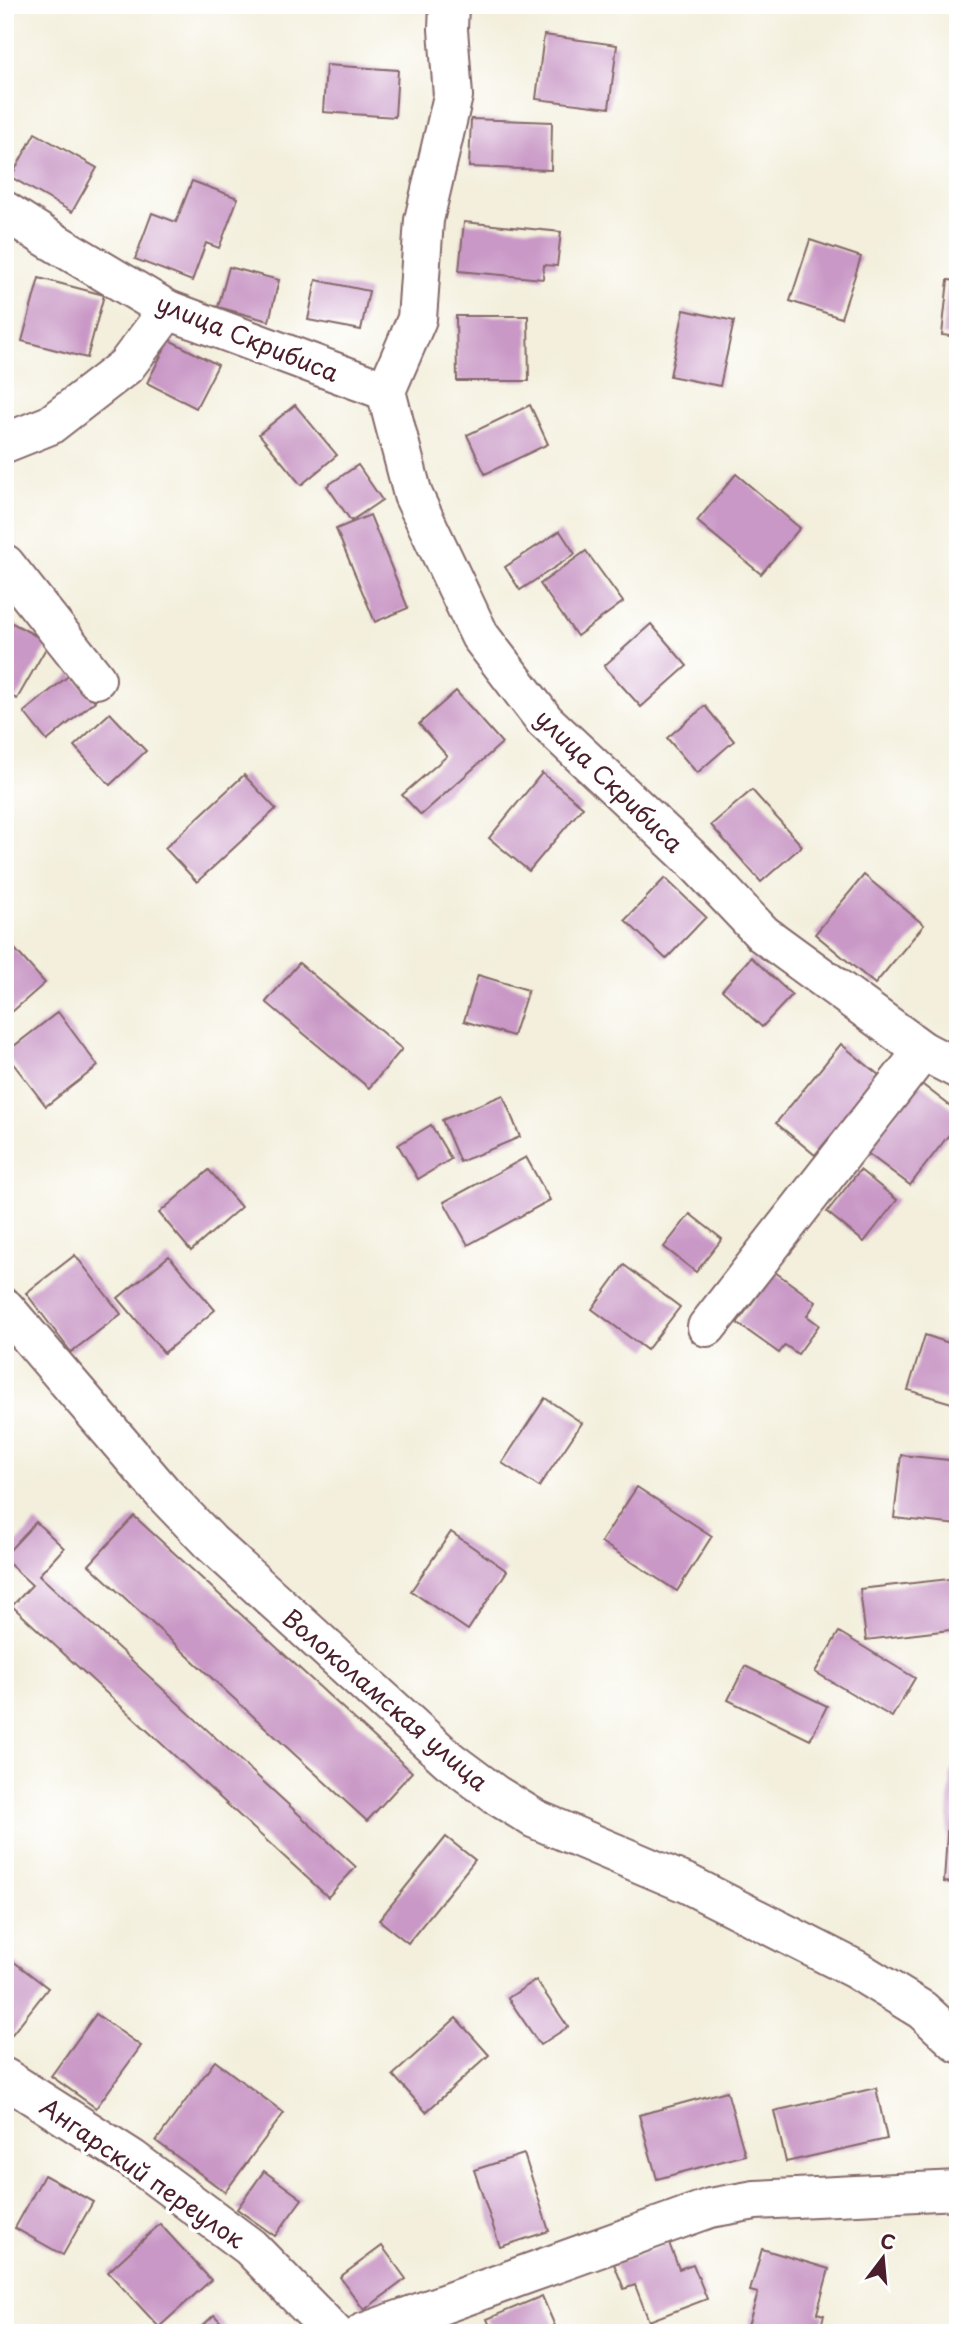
<svg xmlns="http://www.w3.org/2000/svg" width="963" height="2338" font-family="'Playpen Sans',sans-serif">
	<style>
		.building { fill: #c998c6 }
		.lines { fill: none; stroke-linecap: round; stroke-linejoin: round }
		.minor-casing { stroke: #856869; stroke-width: 42 }
		.minor { stroke: #fff; stroke-width: 38 }
		.labels { text-anchor: middle; dominant-baseline: central; stroke-width: 7; stroke-linejoin: round; paint-order: stroke }
		.street-label { font-size: 24px; fill: #4a1f2b; stroke: #fff }
	</style>
	<rect width="100%" height="100%" fill="#fff"/>
	<filter id="ink" filterUnits="userSpaceOnUse"><feTurbulence type="fractalNoise" baseFrequency=".0143" numOctaves="2"/><feDisplacementMap in="SourceGraphic" scale="14" xChannelSelector="R" yChannelSelector="G"/><feConvolveMatrix kernelMatrix="1 2 1 2 8 2 1 2 1" color-interpolation-filters="sRGB"/></filter>
	<filter id="wash" filterUnits="userSpaceOnUse"><feTurbulence type="fractalNoise" baseFrequency=".00686" numOctaves="4" result="noise"/><feDisplacementMap in="SourceGraphic" scale="28" xChannelSelector="R" yChannelSelector="G"/><feGaussianBlur stdDeviation="1.57" result="paint"/><feColorMatrix in="noise" values="0 0 0 0 0 0 0 0 0 0 0 0 0 0 0 0 0 1.4 0 .05"/><feComposite in="paint" operator="in"/></filter>
	<g filter="url(#wash)">
		<rect width="100%" height="100%" fill="#f3efdc"/>
		<g id="blocks">
			<g class="building">
				<path d="M 544,35 L 617,45 L 609,108 L 536,99 Z"/>
				<path d="M 326,65 L 398,70 L 395,117 L 323,112 Z"/>
				<path d="M 471,119 L 552,122 L 551,170 L 469,167 Z"/>
				<path d="M 35,133 L 97,168 L 72,212 L 11,177 Z"/>
				<path d="M 192,181 L 238,198 L 219,248 L 206,243 L 192,281 L 135,259 L 152,213 L 176,222 Z"/>
				<path d="M 464,222 L 561,232 L 557,266 L 544,265 L 543,279 L 459,271 Z"/>
				<path d="M 810,240 L 861,257 L 841,318 L 790,301 Z"/>
				<path d="M 229,267 L 279,280 L 269,321 L 218,307 Z"/>
				<path d="M 39,278 L 104,295 L 87,358 L 22,341 Z"/>
				<path d="M 316,280 L 369,291 L 361,330 L 308,320 Z"/>
				<path d="M 948,280 L 958,281 L 958,337 L 942,335 Z"/>
				<path d="M 684,310 L 734,321 L 720,386 L 670,376 Z"/>
				<path d="M 456,316 L 528,316 L 529,381 L 457,381 Z"/>
				<path d="M 169,340 L 218,365 L 196,408 L 147,383 Z"/>
				<path d="M 295,405 L 337,455 L 301,485 L 259,434 Z"/>
				<path d="M 530,405 L 548,444 L 485,474 L 467,435 Z"/>
				<path d="M 358,465 L 382,500 L 351,521 L 327,486 Z"/>
				<path d="M 736,474 L 800,528 L 761,574 L 697,521 Z"/>
				<path d="M 370,515 L 408,608 L 375,622 L 336,529 Z"/>
				<path d="M 560,531 L 575,554 L 520,590 L 505,567 Z"/>
				<path d="M 586,551 L 623,602 L 577,636 L 540,584 Z"/>
				<path d="M 5,619 L 49,643 L 17,699 L 5,693 Z"/>
				<path d="M 651,624 L 687,666 L 641,707 L 604,666 Z"/>
				<path d="M 72,673 L 95,701 L 47,741 L 24,712 Z"/>
				<path d="M 456,691 L 502,743 L 421,815 L 402,795 L 447,756 L 419,724 Z"/>
				<path d="M 705,706 L 734,741 L 697,773 L 667,738 Z"/>
				<path d="M 110,713 L 146,751 L 110,785 L 74,746 Z"/>
				<path d="M 542,773 L 583,807 L 529,871 L 489,838 Z"/>
				<path d="M 244,775 L 276,809 L 197,882 L 165,848 Z"/>
				<path d="M 752,790 L 802,846 L 761,882 L 711,825 Z"/>
				<path d="M 864,875 L 924,925 L 875,984 L 815,934 Z"/>
				<path d="M 665,878 L 706,917 L 666,959 L 625,920 Z"/>
				<path d="M 5,938 L 45,983 L 5,1018 Z"/>
				<path d="M 751,957 L 792,995 L 762,1027 L 722,990 Z"/>
				<path d="M 299,963 L 402,1049 L 369,1088 L 266,1002 Z"/>
				<path d="M 478,975 L 528,990 L 513,1036 L 464,1021 Z"/>
				<path d="M 58,1012 L 98,1066 L 46,1106 L 5,1053 Z"/>
				<path d="M 841,1044 L 880,1076 L 815,1155 L 776,1123 Z"/>
				<path d="M 919,1082 L 958,1112 L 958,1123 L 910,1185 L 866,1152 Z"/>
				<path d="M 503,1095 L 520,1137 L 460,1162 L 442,1120 Z"/>
				<path d="M 431,1125 L 451,1159 L 418,1179 L 398,1145 Z"/>
				<path d="M 526,1157 L 550,1200 L 468,1245 L 444,1202 Z"/>
				<path d="M 209,1170 L 241,1207 L 191,1251 L 159,1213 Z"/>
				<path d="M 860,1170 L 897,1200 L 864,1242 L 827,1212 Z"/>
				<path d="M 690,1214 L 722,1239 L 696,1272 L 664,1247 Z"/>
				<path d="M 75,1255 L 121,1314 L 71,1352 L 26,1293 Z"/>
				<path d="M 169,1256 L 215,1310 L 164,1353 L 118,1298 Z"/>
				<path d="M 624,1265 L 680,1307 L 647,1350 L 592,1309 Z"/>
				<path d="M 775,1272 L 816,1302 L 807,1316 L 819,1325 L 798,1354 L 785,1345 L 779,1353 L 737,1323 Z"/>
				<path d="M 925,1335 L 958,1346 L 958,1405 L 908,1390 Z"/>
				<path d="M 545,1398 L 582,1423 L 539,1487 L 502,1463 Z"/>
				<path d="M 901,1455 L 958,1461 L 958,1525 L 894,1518 Z"/>
				<path d="M 637,1487 L 712,1536 L 677,1591 L 601,1542 Z"/>
				<path d="M 134,1516 L 412,1772 L 367,1821 L 89,1565 Z"/>
				<path d="M 36,1522 L 64,1548 L 39,1575 L 356,1867 L 328,1897 L 12,1606 L 32,1585 L 5,1560 L 5,1555 Z"/>
				<path d="M 451,1532 L 507,1571 L 468,1630 L 411,1591 Z"/>
				<path d="M 958,1578 L 958,1629 L 866,1640 L 860,1589 Z"/>
				<path d="M 839,1632 L 915,1678 L 892,1717 L 815,1672 Z"/>
				<path d="M 745,1666 L 827,1706 L 810,1740 L 728,1700 Z"/>
				<path d="M 951,1769 L 958,1769 L 958,1883 L 944,1882 Z"/>
				<path d="M 446,1837 L 475,1860 L 408,1943 L 379,1920 Z"/>
				<path d="M 5,1955 L 48,1988 L 9,2038 L 5,2035 Z"/>
				<path d="M 536,1980 L 568,2027 L 540,2045 L 508,1998 Z"/>
				<path d="M 96,2014 L 141,2046 L 96,2108 L 51,2076 Z"/>
				<path d="M 456,2018 L 489,2055 L 426,2112 L 393,2075 Z"/>
				<path d="M 215,2061 L 284,2113 L 225,2192 L 156,2141 Z"/>
				<path d="M 876,2088 L 887,2139 L 786,2162 L 774,2111 Z"/>
				<path d="M 727,2091 L 745,2155 L 657,2179 L 639,2115 Z"/>
				<path d="M 524,2154 L 549,2231 L 500,2247 L 474,2170 Z"/>
				<path d="M 264,2171 L 302,2199 L 275,2236 L 237,2209 Z"/>
				<path d="M 44,2175 L 93,2202 L 63,2255 L 15,2228 Z"/>
				<path d="M 160,2224 L 211,2280 L 159,2327 L 108,2272 Z"/>
				<path d="M 669,2243 L 679,2269 L 693,2264 L 707,2299 L 649,2321 L 635,2285 L 624,2289 L 614,2264 Z"/>
				<path d="M 382,2246 L 406,2279 L 364,2310 L 340,2277 Z"/>
				<path d="M 762,2249 L 829,2269 L 817,2313 L 824,2315 L 819,2333 L 770,2333 L 748,2326 L 758,2293 L 750,2291 Z"/>
				<path d="M 542,2296 L 558,2333 L 493,2333 L 487,2319 Z"/>
				<path d="M 214,2315 L 231,2333 L 195,2333 Z"/>
			</g>
		</g>
	</g>
	<g filter="url(#ink)">
		<use href="#blocks" fill-opacity="0" stroke="#856869" stroke-width="2"/>
		<g class="lines">
			<g class="minor-casing">
				<g id="minor">
					<path d="M 449,5 L 448,29 L 453,96 L 424,220 L 417,319 L 386,391 L 413,495 L 480,636 L 545,721 L 694,861 L 763,934 L 923,1051 L 958,1069"/>
					<path d="M 5,211 L 44,236 L 168,310 L 386,391"/>
					<path d="M 5,443 L 50,425 L 126,366 L 168,310"/>
					<path d="M 5,564 L 96,679"/>
					<path d="M 5,1308 L 163,1493 L 210,1542 L 449,1760 L 496,1795 L 535,1819 L 688,1884 L 855,1969 L 922,2010 L 958,2043"/>
					<path d="M 707,1327 L 923,1051"/>
					<path d="M 5,2078 L 132,2159 L 250,2247 L 334,2333"/>
					<path d="M 363,2333 L 710,2208 L 755,2200 L 958,2190"/>
				</g>
			</g>
			<use href="#minor" class="minor"/>
		</g>
	</g>
	<g class="labels">
		<g class="street-label">
			<text transform="translate(248 337) rotate(22)">улица Скрибиса</text>
			<text transform="translate(610 780) rotate(44)">улица Скрибиса</text>
			<text transform="translate(386 1699) rotate(41)">Волоколамская улица</text>
			<text transform="translate(143 2172) rotate(35)">Ангарский переулок</text>
		</g>
	</g>
	<rect width="963" height="2338" fill="none" stroke="#fff" stroke-width="28"/>
	<g transform="translate(883 2258) rotate(16)" stroke="#ffffff" stroke-width="5" paint-order="stroke">
	<path d="M0-5L12 26L0 18L-12 26Z" fill="#4a1f2b"/>
	<text y="-10" font-size="19" font-weight="bold" text-anchor="middle" fill="#4a1f2b">С</text>
	</g>
</svg>
